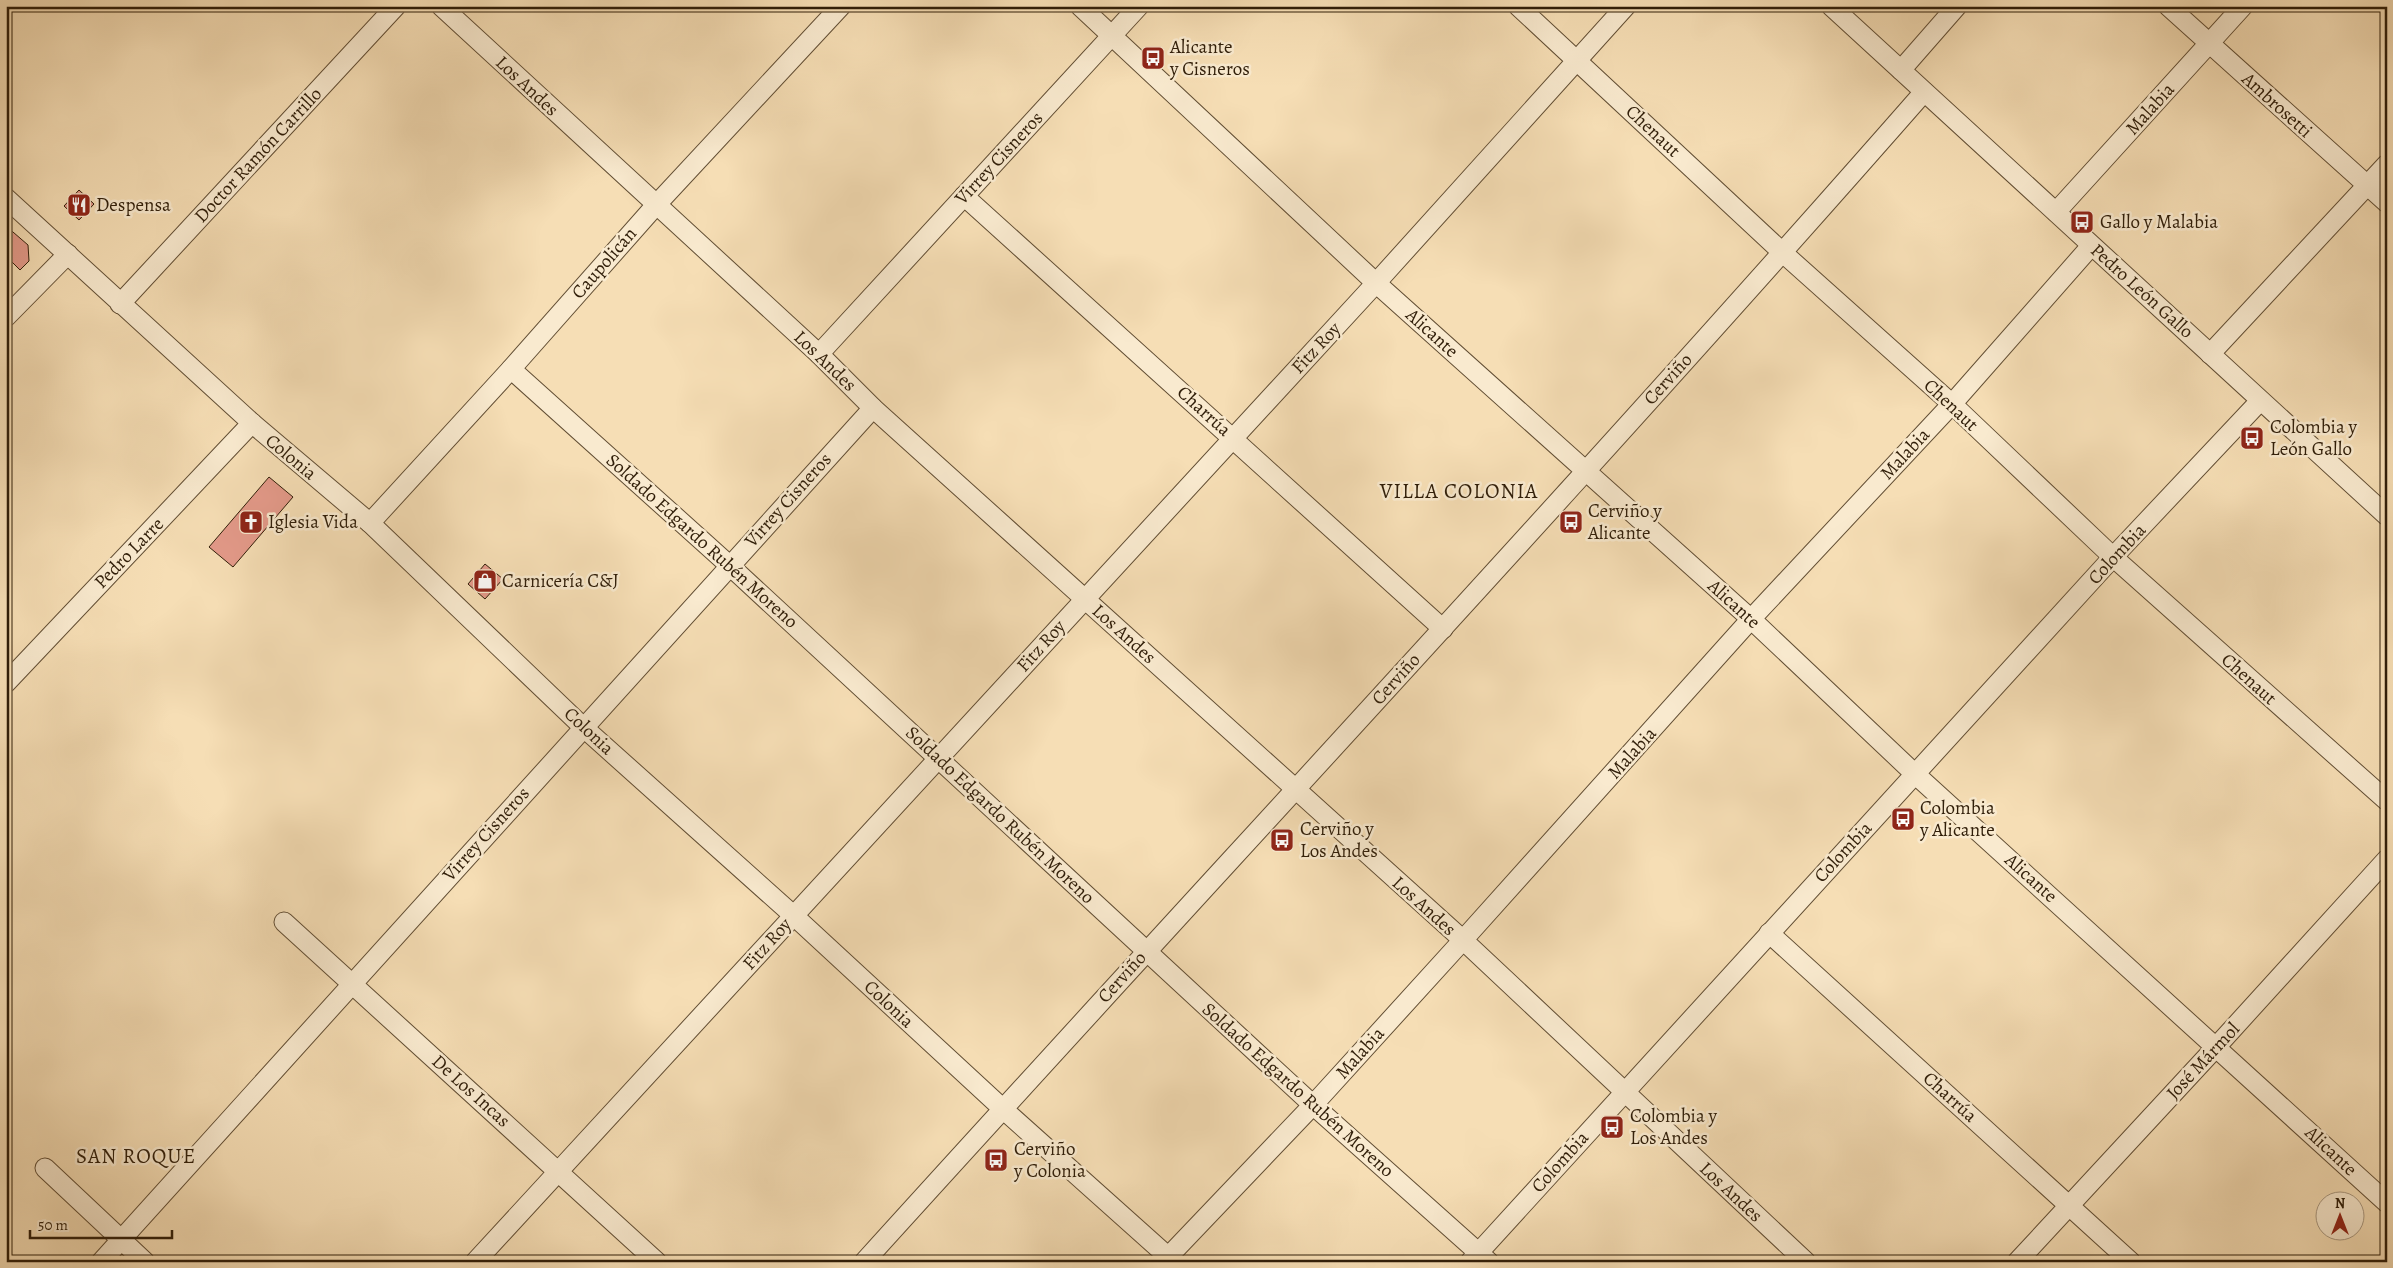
<svg xmlns="http://www.w3.org/2000/svg" width="2393" height="1268" font-family="Alegreya,serif">
	<style>
		.building { fill: #e49a8a; stroke: #301e09 }
		.lines { fill: none; stroke-linecap: round; stroke-linejoin: round }
		.minor-casing { stroke: #624e34; stroke-width: 21 }
		.minor { stroke: #f9eacf; stroke-width: 19 }
		.labels { text-anchor: middle; dominant-baseline: central; stroke-width: 5; stroke-linejoin: round; paint-order: stroke }
		.poi-label { font-size: 19px; fill: #301e09; stroke: #f9eacf; text-anchor: start }
		.street-label { font-size: 19px; fill: #301e09; stroke: #f9eacf }
		.quarter-label { font-size: 21px; letter-spacing: 1px; fill: #301e09; stroke: #f9eacf }
	</style>
	<rect width="100%" height="100%" fill="#f6deb5"/>
	<filter id="stains"><feTurbulence type="fractalNoise" baseFrequency=".004" numOctaves="4"/><feColorMatrix values="0 0 0 0 .2 0 0 0 0 .09 0 0 0 0 .02 0 0 0 .5 -.17"/></filter>
	<radialGradient id="worn" r=".72"><stop offset=".6" stop-color="#630" stop-opacity="0"/><stop offset="1" stop-color="#630" stop-opacity=".3"/></radialGradient>
	<g class="building">
		<path d="M 79,190 L 94,204 L 79,220 L 64,206 Z"/>
		<path d="M 6,226 L 28,245 L 29,261 L 20,270 L 6,256 Z"/>
		<path d="M 269,477 L 293,497 L 233,567 L 209,547 Z"/>
		<path d="M 485,564 L 503,579 L 485,599 L 468,584 Z"/>
	</g>
	<g class="lines">
		<g class="minor-casing">
			<g id="minor">
				<path d="M 441,6 L 819,354 L 873,408 L 1463,940 L 1806,1262"/>
				<path d="M 1080,6 L 1376,283 L 1751,619 L 1915,774 L 2387,1203"/>
				<path d="M 1518,6 L 1783,253 L 1952,404 L 2113,557 L 2387,801"/>
				<path d="M 1831,6 L 2387,516"/>
				<path d="M 2168,6 L 2387,203"/>
				<path d="M 1901,70 L 1957,6"/>
				<path d="M 964,196 L 1443,629"/>
				<path d="M 6,198 L 252,423 L 370,523 L 583,727 L 793,915 L 1003,1109 L 1174,1262"/>
				<path d="M 2056,212 L 2243,6"/>
				<path d="M 120,304 L 396,6"/>
				<path d="M 6,317 L 68,254"/>
				<path d="M 819,354 L 1139,6"/>
				<path d="M 2210,354 L 2387,164"/>
				<path d="M 511,369 L 729,565 L 1313,1105 L 1489,1262"/>
				<path d="M 370,523 L 511,369 L 656,205 L 841,6"/>
				<path d="M 6,683 L 252,423"/>
				<path d="M 284,922 L 657,1262"/>
				<path d="M 1769,933 L 2131,1262"/>
				<path d="M 45,1168 L 145,1262"/>
				<path d="M 1169,1256 L 1313,1105 L 1463,940 L 1751,619 L 1952,404 L 2091,246"/>
				<path d="M 101,1262 L 873,408"/>
				<path d="M 475,1262 L 1376,283 L 1626,6"/>
				<path d="M 864,1262 C 1217,872 1577,488 1924,92"/>
				<path d="M 1470,1262 L 2113,557 L 2260,401"/>
				<path d="M 2017,1262 L 2217,1046 L 2387,859"/>
			</g>
		</g>
		<use href="#minor" class="minor"/>
	</g>
	<defs>
		<g id="bus-square" transform="scale(1.25)"><rect x="-9" y="-9" width="18" height="18" rx="4" fill="#8f2418" stroke="#f9eacf"/><path d="M-5-6H5V4H4V6H2V4H-2V6H-4V4H-5ZM-3.5-4V0h7V-4ZM-3.5 1.2v1.5H-2V1.2ZM2 1.2v1.5H3.5V1.2Z" fill="#fff"/></g>
		<g id="restaurant-square" transform="scale(1.25)"><rect x="-9" y="-9" width="18" height="18" rx="4" fill="#8f2418" stroke="#f9eacf"/><path d="M-5-6h1v4h1v-4h1v4h1v-4h1v5L-1.5 .5V6h-2V.5L-5-1ZM5-6V6H3V1.5H1.5Q1.5-4 5-6Z" fill="#fff"/></g>
		<g id="church-square" transform="scale(1.25)"><rect x="-9" y="-9" width="18" height="18" rx="4" fill="#8f2418" stroke="#f9eacf"/><path d="M-1.2-6h2.4v3.5h3.3v2.4h-3.3V6h-2.4V-.1h-3.3v-2.4h3.3Z" fill="#fff"/></g>
		<g id="shop-square" transform="scale(1.25)"><rect x="-9" y="-9" width="18" height="18" rx="4" fill="#8f2418" stroke="#f9eacf"/><path d="M-5-2.5h2.3a2.7 3.5 0 0 1 5.4 0H5L5.5 6h-11ZM-1.5-2.5h3a1.5 2.3 0 0 0-3 0Z" fill="#fff"/></g>
	</defs>
	<g fill-rule="evenodd">
		<use href="#bus-square" x="1153" y="58"/>
		<use href="#restaurant-square" x="79" y="205"/>
		<use href="#bus-square" x="2082" y="222"/>
		<use href="#bus-square" x="2252" y="438"/>
		<use href="#church-square" x="251" y="522"/>
		<use href="#bus-square" x="1571" y="522"/>
		<use href="#shop-square" x="485" y="581"/>
		<use href="#bus-square" x="1903" y="819"/>
		<use href="#bus-square" x="1282" y="840"/>
		<use href="#bus-square" x="1612" y="1127"/>
		<use href="#bus-square" x="996" y="1160"/>
	</g>
	<g class="labels">
		<g class="poi-label">
			<text x="1170" y="47">Alicante<tspan x="1170" dy="22">y Cisneros</tspan></text>
			<text x="96" y="205">Despensa</text>
			<text x="2100" y="222">Gallo y Malabia</text>
			<text x="2270" y="427">Colombia y<tspan x="2270" dy="22">León Gallo</tspan></text>
			<text x="1588" y="511">Cerviño y<tspan x="1588" dy="22">Alicante</tspan></text>
			<text x="268" y="522">Iglesia Vida</text>
			<text x="502" y="581">Carnicería C&amp;J</text>
			<text x="1920" y="808">Colombia<tspan x="1920" dy="22">y Alicante</tspan></text>
			<text x="1300" y="829">Cerviño y<tspan x="1300" dy="22">Los Andes</tspan></text>
			<text x="1630" y="1116">Colombia y<tspan x="1630" dy="22">Los Andes</tspan></text>
			<text x="1014" y="1149">Cerviño<tspan x="1014" dy="22">y Colonia</tspan></text>
		</g>
		<g class="street-label">
			<text transform="translate(527 86) rotate(43)">Los Andes</text>
			<text transform="translate(2277 105) rotate(42)">Ambrosetti</text>
			<text transform="translate(2150 109) rotate(-48)">Malabia</text>
			<text transform="translate(1653 131) rotate(43)">Chenaut</text>
			<text transform="translate(258 155) rotate(-47)">Doctor Ramón Carrillo</text>
			<text transform="translate(999 158) rotate(-47)">Virrey Cisneros</text>
			<text transform="translate(604 263) rotate(-49)">Caupolicán</text>
			<text transform="translate(2142 291) rotate(42)">Pedro León Gallo</text>
			<text transform="translate(1432 333) rotate(42)">Alicante</text>
			<text transform="translate(1316 348) rotate(-47)">Fitz Roy</text>
			<text transform="translate(825 361) rotate(44)">Los Andes</text>
			<text transform="translate(1668 379) rotate(-48)">Cerviño</text>
			<text transform="translate(1951 405) rotate(43)">Chenaut</text>
			<text transform="translate(1204 411) rotate(42)">Charrúa</text>
			<text transform="translate(1905 454) rotate(-47)">Malabia</text>
			<text transform="translate(291 457) rotate(40)">Colonia</text>
			<text transform="translate(788 500) rotate(-48)">Virrey Cisneros</text>
			<text transform="translate(702 541) rotate(42)">Soldado Edgardo Rubén Moreno</text>
			<text transform="translate(129 553) rotate(-46)">Pedro Larre</text>
			<text transform="translate(2117 554) rotate(-47)">Colombia</text>
			<text transform="translate(1734 604) rotate(42)">Alicante</text>
			<text transform="translate(1124 634) rotate(42)">Los Andes</text>
			<text transform="translate(1041 646) rotate(-48)">Fitz Roy</text>
			<text transform="translate(1396 679) rotate(-48)">Cerviño</text>
			<text transform="translate(2249 679) rotate(42)">Chenaut</text>
			<text transform="translate(589 731) rotate(43)">Colonia</text>
			<text transform="translate(1632 753) rotate(-48)">Malabia</text>
			<text transform="translate(1000 815) rotate(43)">Soldado Edgardo Rubén Moreno</text>
			<text transform="translate(486 834) rotate(-48)">Virrey Cisneros</text>
			<text transform="translate(1843 852) rotate(-47)">Colombia</text>
			<text transform="translate(2031 878) rotate(42)">Alicante</text>
			<text transform="translate(1424 906) rotate(42)">Los Andes</text>
			<text transform="translate(767 944) rotate(-48)">Fitz Roy</text>
			<text transform="translate(1122 977) rotate(-48)">Cerviño</text>
			<text transform="translate(889 1004) rotate(43)">Colonia</text>
			<text transform="translate(1360 1053) rotate(-48)">Malabia</text>
			<text transform="translate(2203 1061) rotate(-47)">José Mármol</text>
			<text transform="translate(1298 1090) rotate(42)">Soldado Edgardo Rubén Moreno</text>
			<text transform="translate(471 1091) rotate(42)">De Los Incas</text>
			<text transform="translate(1950 1097) rotate(42)">Charrúa</text>
			<text transform="translate(2331 1151) rotate(43)">Alicante</text>
			<text transform="translate(1560 1162) rotate(-48)">Colombia</text>
			<text transform="translate(1731 1192) rotate(43)">Los Andes</text>
		</g>
		<g class="quarter-label">
			<text x="1459" y="491">VILLA COLONIA</text>
			<text x="136" y="1156">SAN ROQUE</text>
		</g>
	</g>
	<rect width="2393" height="1268" fill="none" stroke="#f6deb5" stroke-width="25"/>
	<rect x="8" y="8" width="2378" height="1253" fill="none" stroke="#301e09" stroke-width="2.5"/>
	<rect x="12" y="12" width="2368" height="1243" fill="none" stroke="#301e09"/>
	<g transform="translate(2340 1216)"><circle r="24" fill="#f9eacf" stroke="#a99880"/>
	<path d="M0-4L9 19L0 12L-9 19Z" fill="#8f2418"/>
	<text y="-8" font-size="14" font-weight="bold" text-anchor="middle" fill="#301e09">N</text>
	</g>
	<path d="M30 1230v8h142v-8" fill="none" stroke="#301e09" stroke-width="2.5"/>
	<text x="38" y="1230" font-size="15" fill="#301e09" stroke="#f9eacf" stroke-width="4" paint-order="stroke">50 m</text>
	<rect width="100%" height="100%" filter="url(#stains)"/>
	<rect width="100%" height="100%" fill="url(#worn)"/>
</svg>
